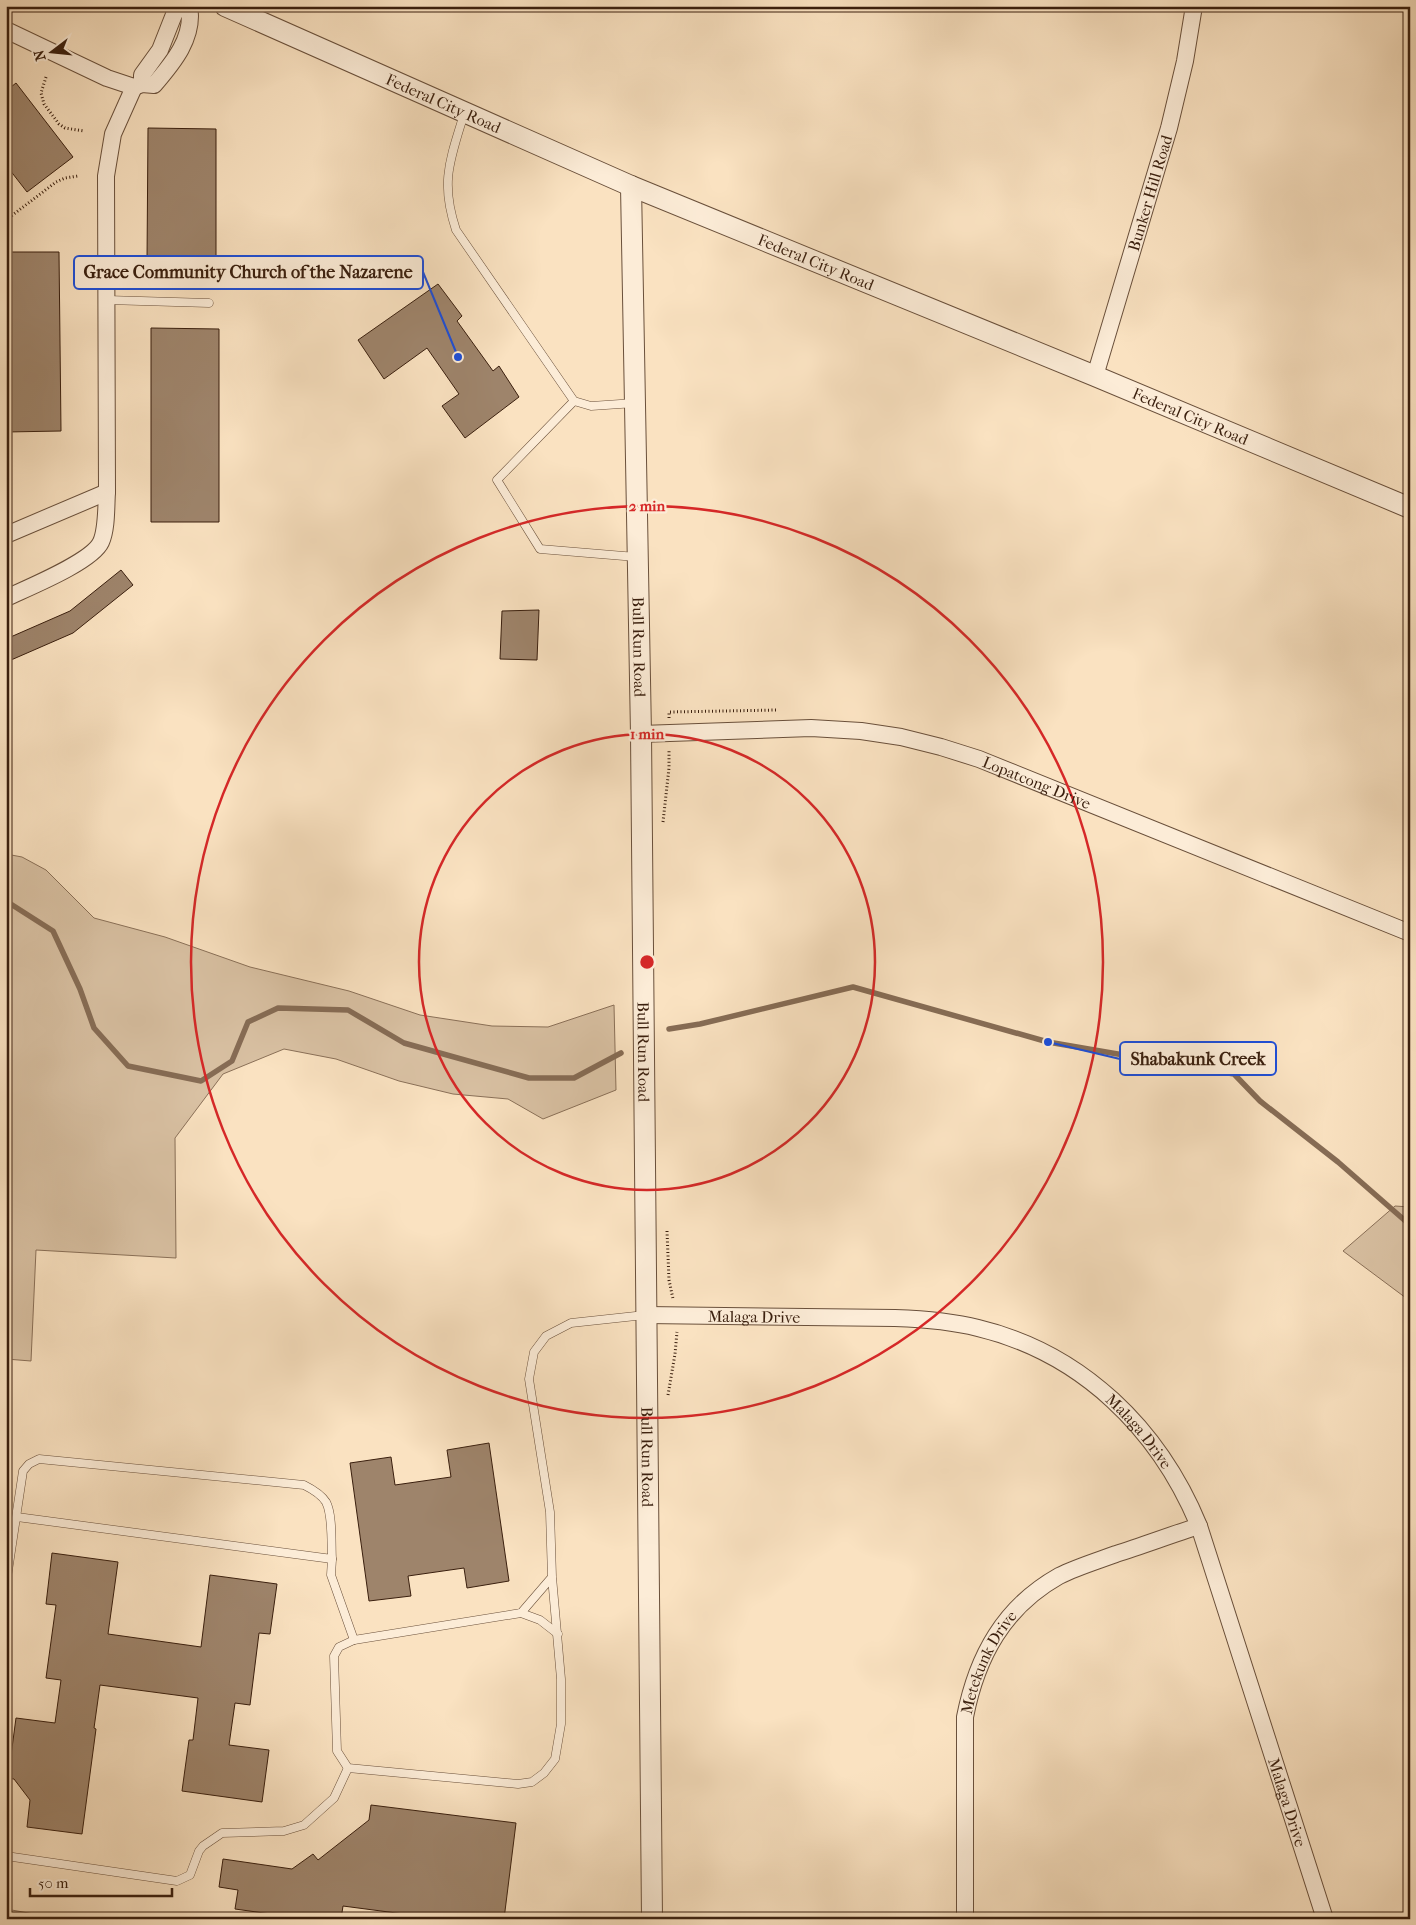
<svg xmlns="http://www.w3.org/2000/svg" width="1416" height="1925" font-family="'IM FELL French Canon',serif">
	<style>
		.green { fill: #d9c1a3; stroke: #8a7058 }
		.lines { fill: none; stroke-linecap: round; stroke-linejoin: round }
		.stream { stroke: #866c55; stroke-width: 5.5 }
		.building { fill: #9e846b; stroke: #3a1f0e }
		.service-casing { stroke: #6a503b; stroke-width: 9 }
		.minor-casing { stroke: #6a503b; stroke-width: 18 }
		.tertiary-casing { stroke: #6a503b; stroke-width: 22 }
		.path { stroke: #3a1f0e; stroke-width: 3; stroke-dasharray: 1 2.5; stroke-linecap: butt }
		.service { stroke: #fcecd7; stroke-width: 8 }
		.minor { stroke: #fcecd7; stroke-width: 16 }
		.tertiary { stroke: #fcecd7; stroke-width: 20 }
		.ring { fill: none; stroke: #d62828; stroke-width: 2.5 }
		.labels { text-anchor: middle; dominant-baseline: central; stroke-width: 4.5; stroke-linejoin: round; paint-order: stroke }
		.street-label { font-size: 16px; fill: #3a1f0e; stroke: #fcecd7 }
		.centre { fill: #d62828; stroke: #fcecd7; stroke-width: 2.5 }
		.ring-label { font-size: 15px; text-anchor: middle; font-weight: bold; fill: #d62828; stroke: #fcecd7; stroke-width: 4.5; stroke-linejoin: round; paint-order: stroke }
		.leader { fill: none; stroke: #1d4ed8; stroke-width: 2 }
		.callout-dot { fill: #1d4ed8; stroke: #fcecd7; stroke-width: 2 }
		.callout { fill: #fcecd7; stroke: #1d4ed8; stroke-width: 2 }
		.callout-label { font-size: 18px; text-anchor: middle; font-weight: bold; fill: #3a1f0e }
	</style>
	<rect width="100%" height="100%" fill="#fae2c1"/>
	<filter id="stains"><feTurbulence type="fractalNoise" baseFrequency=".004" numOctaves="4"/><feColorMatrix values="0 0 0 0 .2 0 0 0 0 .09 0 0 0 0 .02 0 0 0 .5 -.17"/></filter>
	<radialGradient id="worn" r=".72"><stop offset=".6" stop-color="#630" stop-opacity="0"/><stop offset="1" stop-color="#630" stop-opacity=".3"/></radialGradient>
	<g class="green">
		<path d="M 6,854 L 22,857 L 46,870 L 94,918 L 165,937 L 250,967 L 349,991 L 420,1015 L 492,1026 L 548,1027 L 614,1005 L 616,1090 L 543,1119 L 508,1099 L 453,1094 L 399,1081 L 336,1059 L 284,1049 L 223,1074 L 175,1138 L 176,1258 L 36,1250 L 31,1361 L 6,1359 Z"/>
		<path d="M 1395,1206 L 1410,1207 L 1410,1301 L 1343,1251 Z"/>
		<path d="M 6,1909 L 62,1919 L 6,1919 Z"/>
	</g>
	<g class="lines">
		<g class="stream">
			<path d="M 6,901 L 53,931 L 80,989 L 94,1028 L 128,1066 L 201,1081 L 232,1061 L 248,1022 L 278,1008 L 348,1010 L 404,1043 L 529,1078 L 574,1078 L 621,1053"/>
			<path d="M 669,1029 L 700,1024 L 853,987 L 1048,1042 L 1234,1074 L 1260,1101 L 1338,1162 L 1410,1225"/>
		</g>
	</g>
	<g class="building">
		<path d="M 16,83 L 73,157 L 27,192 L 6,165 L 6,91 Z"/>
		<path d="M 148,128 L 216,129 L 216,262 L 147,262 Z"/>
		<path d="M 6,252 L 59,252 L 61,431 L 6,432 Z"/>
		<path d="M 438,284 L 462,316 L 457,321 L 493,371 L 499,366 L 519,397 L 465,438 L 442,406 L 459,394 L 427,348 L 384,379 L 358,340 Z"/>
		<path d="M 151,328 L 219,329 L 219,522 L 151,522 Z"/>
		<path d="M 121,570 L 133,585 L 73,633 L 11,660 L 6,648 L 6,639 L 70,611 Z"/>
		<path d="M 539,610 L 537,660 L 500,659 L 502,611 Z"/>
		<path d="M 489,1443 L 509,1581 L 467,1588 L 464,1568 L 408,1576 L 411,1596 L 369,1601 L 350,1463 L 391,1457 L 395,1485 L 451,1477 L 447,1450 Z"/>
		<path d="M 52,1553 L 118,1562 L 108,1634 L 201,1647 L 210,1575 L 277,1584 L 270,1634 L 259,1633 L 250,1705 L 235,1703 L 229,1745 L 269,1750 L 262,1802 L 182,1791 L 189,1740 L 193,1740 L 198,1698 L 100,1685 L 94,1728 L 96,1729 L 82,1834 L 27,1827 L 30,1800 L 14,1779 L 8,1778 L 16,1718 L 55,1723 L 61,1680 L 46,1678 L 56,1605 L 46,1604 Z"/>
		<path d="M 371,1805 L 516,1823 L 504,1919 L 442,1919 L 343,1906 L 341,1919 L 307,1919 L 235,1909 L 238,1890 L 219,1887 L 223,1859 L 292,1869 L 313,1854 L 318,1860 L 369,1820 Z"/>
	</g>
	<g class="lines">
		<g class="service-casing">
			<g id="service">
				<path d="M 464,114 C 450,160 440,182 456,230 L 574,401 L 591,406 L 635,403"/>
				<path d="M 107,300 L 209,303"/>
				<path d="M 574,401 L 497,480 L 540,549 L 636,557"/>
				<path d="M 332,1559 L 331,1575 L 354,1640"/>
				<path d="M 552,1577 L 521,1613 L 354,1640 L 339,1647 L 334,1656 L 337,1751 L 348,1768 L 518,1784 L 532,1782 L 544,1773 L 555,1759 L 561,1724 L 561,1679 L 552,1577 L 550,1512 L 529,1379 L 534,1352 L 546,1336 L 571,1323 L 645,1315"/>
				<path d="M 6,1584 L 23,1471 L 29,1464 L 39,1459 L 304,1485 C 312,1489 321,1494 326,1502 C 333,1515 331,1544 332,1559 L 17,1517"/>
				<path d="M 521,1613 L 540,1620 L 558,1634"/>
				<path d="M 6,1856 L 177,1881 L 190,1875 L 199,1851 L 203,1846 L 222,1833 L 284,1831 L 304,1825 L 334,1798 L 348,1768"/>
			</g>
		</g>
		<g class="minor-casing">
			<g id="minor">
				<path d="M 6,30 L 107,78 L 134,87 L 142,84 L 154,85 C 173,63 195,37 189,6"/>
				<path d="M 142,84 L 142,75 L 160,50 L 175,12 L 186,6"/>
				<path id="s1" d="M 1095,376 L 1169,128 L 1185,61 L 1194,6"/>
				<path d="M 6,535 L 107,492"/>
				<path d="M 6,598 C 27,588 92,562 101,542 C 107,529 106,506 107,492 L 106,176 L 113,134 L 134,87"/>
				<path id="s2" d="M 641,734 L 811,728 L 861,731 L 901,737 L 941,747 L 979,759 L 1410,933"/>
				<path id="s3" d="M 646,1315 L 895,1318 C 923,1319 951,1321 978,1328 C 1082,1353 1159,1429 1199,1526 L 1325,1919"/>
				<path id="s4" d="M 965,1919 L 965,1717 C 977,1656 1004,1607 1059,1576 C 1077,1567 1097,1561 1116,1554 C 1144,1545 1171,1535 1199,1526"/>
			</g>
		</g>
		<g class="tertiary-casing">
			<g id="tertiary">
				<path id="s5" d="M 225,6 L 631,186 L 1095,376 L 1410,508"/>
				<path id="s6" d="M 631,186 L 641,734 L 652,1919"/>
			</g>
		</g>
		<g class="path">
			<path d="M 46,77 L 41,93 L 44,104 L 59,124 L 65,128 L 84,131"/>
			<path d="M 6,220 L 56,182 L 65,178 L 78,176"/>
			<path d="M 669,718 L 669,712 L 778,710"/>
			<path d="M 663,822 L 669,768 L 669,749"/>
			<path d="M 667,1231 L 669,1280 L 673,1299"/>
			<path d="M 668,1395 L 675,1354 L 677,1332"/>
		</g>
		<use href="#service" class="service"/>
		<use href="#minor" class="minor"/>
		<use href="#tertiary" class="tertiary"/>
	</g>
	<g class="ring">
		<circle cx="647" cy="962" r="228"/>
		<circle cx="647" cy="962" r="456"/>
	</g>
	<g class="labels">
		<g class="street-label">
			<text stroke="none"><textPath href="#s5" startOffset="239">Federal City Road</textPath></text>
			<text stroke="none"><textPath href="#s1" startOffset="191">Bunker Hill Road</textPath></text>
			<text stroke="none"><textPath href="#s5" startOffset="644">Federal City Road</textPath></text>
			<text stroke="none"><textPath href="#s5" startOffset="1049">Federal City Road</textPath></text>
			<text stroke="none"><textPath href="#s6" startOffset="461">Bull Run Road</textPath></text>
			<text stroke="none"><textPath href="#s2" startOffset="404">Lopatcong Drive</textPath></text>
			<text stroke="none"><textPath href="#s6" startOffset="866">Bull Run Road</textPath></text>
			<text stroke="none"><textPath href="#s3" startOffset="108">Malaga Drive</textPath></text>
			<text stroke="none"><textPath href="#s3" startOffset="528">Malaga Drive</textPath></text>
			<text stroke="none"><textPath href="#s6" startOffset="1271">Bull Run Road</textPath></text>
			<text stroke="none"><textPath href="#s4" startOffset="262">Metekunk Drive</textPath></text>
			<text stroke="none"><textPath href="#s3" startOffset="931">Malaga Drive</textPath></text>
		</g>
	</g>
	<circle cx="647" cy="962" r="8" class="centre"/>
	<g class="ring-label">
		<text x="647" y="511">2 min</text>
		<text x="647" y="739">1 min</text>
	</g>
	<path class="leader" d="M458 357L423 272M1048 1042L1120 1059"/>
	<g class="callout-dot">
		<circle cx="458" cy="357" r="5"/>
		<circle cx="1048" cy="1042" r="5"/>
	</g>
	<g class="callout">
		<rect x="74" y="256" width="349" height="33" rx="5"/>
		<rect x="1120" y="1042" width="156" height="33" rx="5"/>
	</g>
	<g class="callout-label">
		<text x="248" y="278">Grace Community Church of the Nazarene</text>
		<text x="1198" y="1065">Shabakunk Creek</text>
	</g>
	<rect width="1416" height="1925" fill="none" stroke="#fae2c1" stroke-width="25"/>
	<rect x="8" y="8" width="1401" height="1910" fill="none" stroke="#3a1f0e" stroke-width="2.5"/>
	<rect x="12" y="12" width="1391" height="1900" fill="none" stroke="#3a1f0e"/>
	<g transform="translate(52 52) rotate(254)" stroke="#fcecd7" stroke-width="4" paint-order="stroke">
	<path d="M0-4L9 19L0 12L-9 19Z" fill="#3a1f0e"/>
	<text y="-8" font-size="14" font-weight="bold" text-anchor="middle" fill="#3a1f0e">N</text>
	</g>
	<path d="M30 1888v8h142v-8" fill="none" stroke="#3a1f0e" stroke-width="2.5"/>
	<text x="38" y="1888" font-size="15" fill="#3a1f0e" stroke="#fcecd7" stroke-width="4" paint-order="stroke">50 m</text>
	<rect width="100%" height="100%" filter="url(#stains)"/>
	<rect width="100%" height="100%" fill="url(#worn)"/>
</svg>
